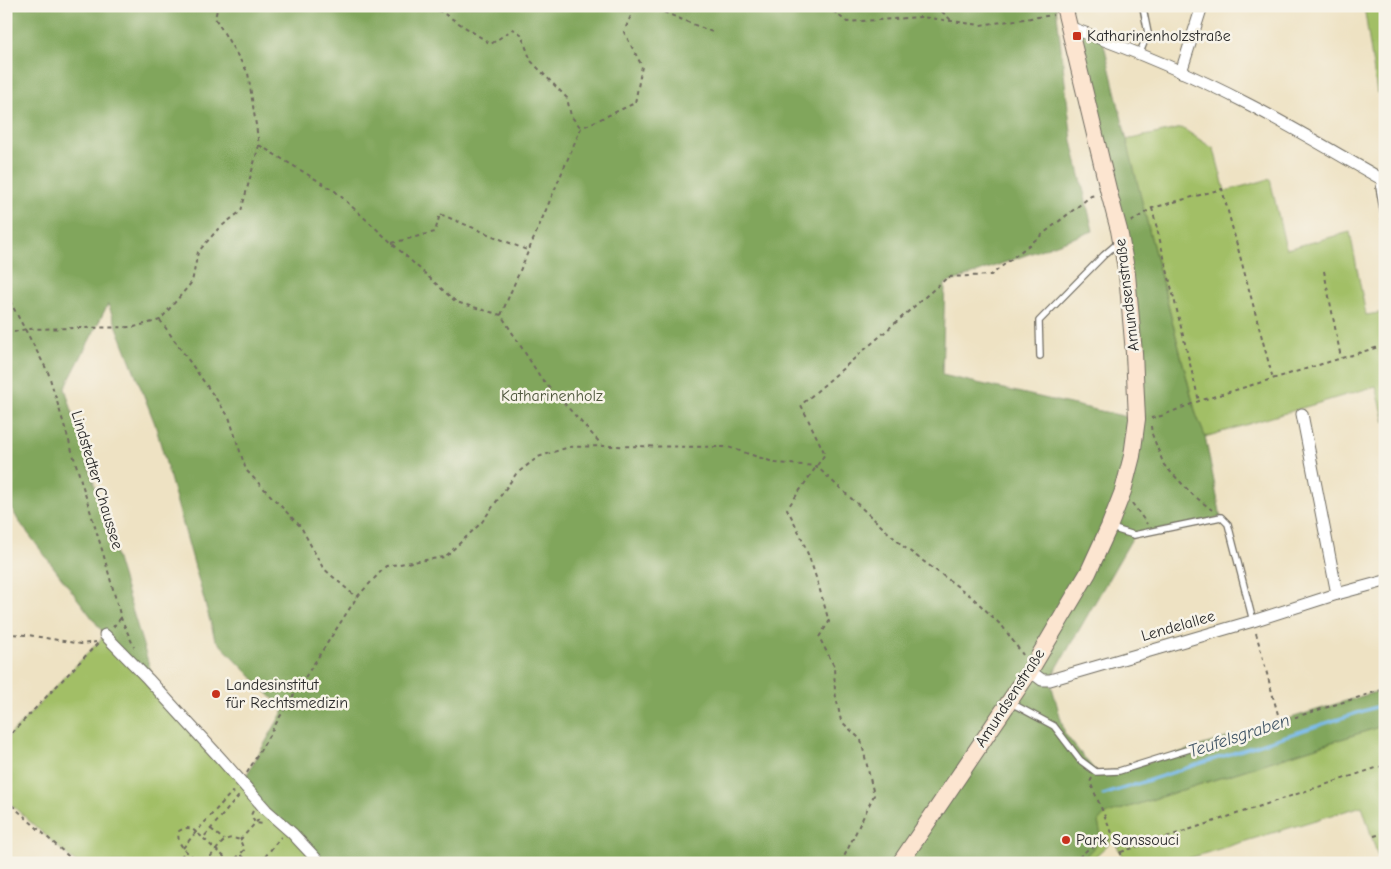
<svg xmlns="http://www.w3.org/2000/svg" width="1391" height="869" font-family="'Comic Neue',sans-serif">
	<style>
		.green { fill: #a2bf66; stroke: #667548 }
		.forest { fill: #81a65b; stroke: #566843 }
		.lines { fill: none; stroke-linecap: round; stroke-linejoin: round }
		.stream { stroke: #79bbee; stroke-width: 3 }
		.lane-casing { stroke: #6f6b60; stroke-width: 8 }
		.street-casing { stroke: #6f6b60; stroke-width: 13 }
		.secondary-casing { stroke: #6f6b60; stroke-width: 18 }
		.path { stroke: #6f6b60; stroke-width: 2; stroke-dasharray: 4 4; stroke-linecap: butt }
		.lane { stroke: #fff; stroke-width: 5.5 }
		.street { stroke: #fff; stroke-width: 11 }
		.secondary { stroke: #fce5d0; stroke-width: 16 }
		.poi-dot { fill: #c8321e; stroke: #f7f3e8; stroke-width: 2 }
		.labels { text-anchor: middle; dominant-baseline: central; stroke-width: 5; stroke-linejoin: round; paint-order: stroke }
		.poi-label { font-size: 16px; fill: #2b2b2b; stroke: #f7f3e8; text-anchor: start }
		.street-label { font-size: 16px; fill: #2b2b2b; stroke: #f7f3e8 }
		.park-label { font-size: 16px; fill: #4f573d; stroke: #f7f3e8 }
		.water-label { font-size: 18px; font-style: italic; fill: #425666; stroke: #f7f3e8 }
	</style>
	<rect width="100%" height="100%" fill="#f7f3e8"/>
	<filter id="ink" filterUnits="userSpaceOnUse"><feTurbulence type="fractalNoise" baseFrequency=".02" numOctaves="2"/><feDisplacementMap in="SourceGraphic" scale="10" xChannelSelector="R" yChannelSelector="G"/><feConvolveMatrix kernelMatrix="1 2 1 2 8 2 1 2 1" color-interpolation-filters="sRGB"/></filter>
	<filter id="wash" filterUnits="userSpaceOnUse"><feTurbulence type="fractalNoise" baseFrequency=".0096" numOctaves="4" result="noise"/><feDisplacementMap in="SourceGraphic" scale="20" xChannelSelector="R" yChannelSelector="G"/><feGaussianBlur stdDeviation="1.12" result="paint"/><feColorMatrix in="noise" values="0 0 0 0 0 0 0 0 0 0 0 0 0 0 0 0 0 1.4 0 .05"/><feComposite in="paint" operator="in"/></filter>
	<g filter="url(#wash)">
		<rect width="100%" height="100%" fill="#eee2c3"/>
		<g class="green">
			<path d="M 1364,6 L 1385,6 L 1385,92 L 1377,93 Z"/>
			<path d="M 1182,128 L 1214,149 L 1225,191 L 1270,179 L 1286,249 L 1350,232 L 1366,315 L 1385,312 L 1385,422 L 1376,386 L 1205,437 L 1196,414 L 1126,140 Z"/>
			<path d="M 105,635 L 320,863 L 76,863 L 6,800 L 6,739 Z"/>
			<path d="M 1385,725 L 1385,863 L 1380,863 L 1362,806 L 1173,863 L 1125,863 L 1114,839 L 1088,863 L 980,863 L 1104,815 Z"/>
		</g>
		<path class="forest" d="M 6,6 L 1056,6 L 1072,141 L 1093,231 L 945,284 L 942,375 L 1136,419 L 1127,274 L 1069,27 L 1101,32 C 1131,160 1163,287 1196,414 L 1205,436 L 1221,517 L 1134,535 L 1050,680 L 1065,734 L 1096,772 L 1119,771 L 1385,689 L 1385,725 L 1104,815 L 1098,822 L 1102,839 L 1079,863 L 320,863 L 242,783 L 284,710 L 215,639 L 155,424 L 108,304 L 65,388 L 156,688 L 105,635 L 18,520 L 6,498 Z"/>
		<g class="lines">
			<path class="stream" d="M 1103,795 L 1385,704"/>
		</g>
	</g>
	<g filter="url(#ink)">
		<g class="lines">
			<g class="lane-casing">
				<g id="lane">
					<path d="M 1139,55 L 1148,33 L 1143,8"/>
					<path d="M 1382,180 L 1379,187 L 1385,220"/>
					<path d="M 1040,356 L 1039,321 L 1104,255 L 1119,242"/>
					<path d="M 1111,528 L 1134,535 L 1221,517 L 1228,524 L 1253,621"/>
					<path d="M 1011,703 L 1054,726 L 1080,760 L 1096,772 L 1119,771 L 1196,747"/>
				</g>
			</g>
			<g class="street-casing">
				<g id="street">
					<path d="M 1069,27 C 1130,49 1191,74 1248,104 C 1295,128 1339,155 1385,181"/>
					<path d="M 1181,72 L 1202,6"/>
					<path d="M 1337,594 L 1385,581"/>
					<path d="M 105,635 L 148,679 L 222,760 L 266,810 L 292,833 L 320,863"/>
					<path d="M 1030,671 L 1042,680 L 1050,680 L 1253,621 L 1337,594 L 1302,414"/>
				</g>
			</g>
			<g class="secondary-casing">
				<path id="secondary" d="M 900,863 L 1030,671 L 1088,573 L 1109,527 L 1123,491 L 1132,456 L 1137,419 L 1134,353 L 1127,274 L 1119,230 L 1109,193 L 1064,6"/>
			</g>
			<g class="path">
				<path d="M 406,6 L 440,11 L 491,44 L 513,29 L 521,34 L 531,61 L 567,98 L 571,116 L 581,128"/>
				<path d="M 649,6 L 712,32"/>
				<path d="M 827,6 L 847,22 L 922,17 L 980,25 L 1053,15"/>
				<path d="M 936,6 L 952,21"/>
				<path d="M 259,145 L 335,191 L 456,302 L 501,315 L 541,378 L 602,445"/>
				<path d="M 1152,208 L 1199,401"/>
				<path d="M 1131,222 L 1152,208 L 1222,189 L 1273,379"/>
				<path d="M 392,243 L 435,232 L 440,214 L 529,251"/>
				<path d="M 1324,271 L 1341,358"/>
				<path d="M 6,294 L 48,372 L 103,553 L 121,618 L 134,647"/>
				<path d="M 501,315 L 581,128 L 635,103 L 642,66 L 624,32 L 635,6"/>
				<path d="M 160,320 L 229,417 L 246,470 L 301,527 L 323,568 L 356,597"/>
				<path d="M 6,334 L 26,329 L 134,327 L 160,320 L 192,282 L 198,252 L 218,229 L 241,211 L 259,145 L 248,73 L 215,18 L 218,6"/>
				<path d="M 1151,418 L 1161,416 L 1199,401 L 1385,345"/>
				<path d="M 1151,426 L 1152,434 L 1164,465 L 1193,495 L 1212,510"/>
				<path d="M 1132,503 L 1147,524"/>
				<path d="M 113,627 L 121,618"/>
				<path d="M 1256,633 L 1280,722"/>
				<path d="M 6,634 L 28,635 L 81,644 L 96,642"/>
				<path d="M 6,739 L 98,643"/>
				<path d="M 1203,745 L 1280,722 L 1385,689"/>
				<path d="M 247,773 L 284,710 L 357,597 L 386,566 L 445,557 L 482,522 L 516,474 L 538,457 L 569,447 L 602,446 L 728,447 L 776,463 L 816,466 L 904,547 L 972,597 L 1003,627 L 1023,655"/>
				<path d="M 1092,778 L 1090,782 L 1125,863"/>
				<path d="M 6,800 L 76,863"/>
				<path d="M 253,811 L 251,815 L 255,823 L 265,824"/>
				<path d="M 211,829 L 224,840"/>
				<path d="M 1374,836 L 1385,833"/>
				<path d="M 240,840 L 260,818"/>
				<path d="M 183,848 L 196,832 L 203,838"/>
				<path d="M 1121,852 L 1385,765"/>
				<path d="M 241,855 L 251,863"/>
				<path d="M 175,863 L 186,851"/>
				<path d="M 200,863 C 190,854 175,846 179,831 C 186,827 190,827 196,832 L 232,792 L 238,797 L 203,838 L 216,850 C 223,841 228,835 240,840 L 244,850 L 233,862"/>
				<path d="M 205,863 L 216,850 L 232,863"/>
				<path d="M 260,863 L 281,837"/>
				<path d="M 841,863 L 874,795 L 861,740 L 841,721 L 835,692 L 834,666 L 819,637 L 829,622 C 818,582 807,544 787,509 L 825,454 L 801,405 L 948,277 L 991,275 L 1091,196 L 1096,195"/>
				<path d="M 1073,863 L 1087,850 L 1114,838"/>
			</g>
			<use href="#lane" class="lane"/>
			<use href="#street" class="street"/>
			<use href="#secondary" class="secondary"/>
		</g>
	</g>
	<g class="poi-dot">
		<rect x="1072" y="31" width="10" height="10" rx="2.5"/>
		<circle cx="216" cy="694" r="5"/>
		<circle cx="1066" cy="840" r="5"/>
	</g>
	<g class="labels">
		<g class="poi-label">
			<text x="1087" y="36">Katharinenholzstraße</text>
			<text x="226" y="685">Landesinstitut<tspan x="226" dy="18">für Rechtsmedizin</tspan></text>
			<text x="1076" y="840">Park Sanssouci</text>
		</g>
		<g class="street-label">
			<text transform="translate(1127 295) rotate(-97)">Amundsenstraße</text>
			<text transform="translate(97 480) rotate(73)">Lindstedter Chaussee</text>
			<text transform="translate(1178 626) rotate(-16)">Lendelallee</text>
			<text transform="translate(1010 698) rotate(-57)">Amundsenstraße</text>
		</g>
		<g class="park-label">
			<text x="552" y="396">Katharinenholz</text>
		</g>
		<g class="water-label">
			<text transform="translate(1239 736) rotate(-18)">Teufelsgraben</text>
		</g>
	</g>
	<rect width="1391" height="869" fill="none" stroke="#f7f3e8" stroke-width="25"/>
</svg>
